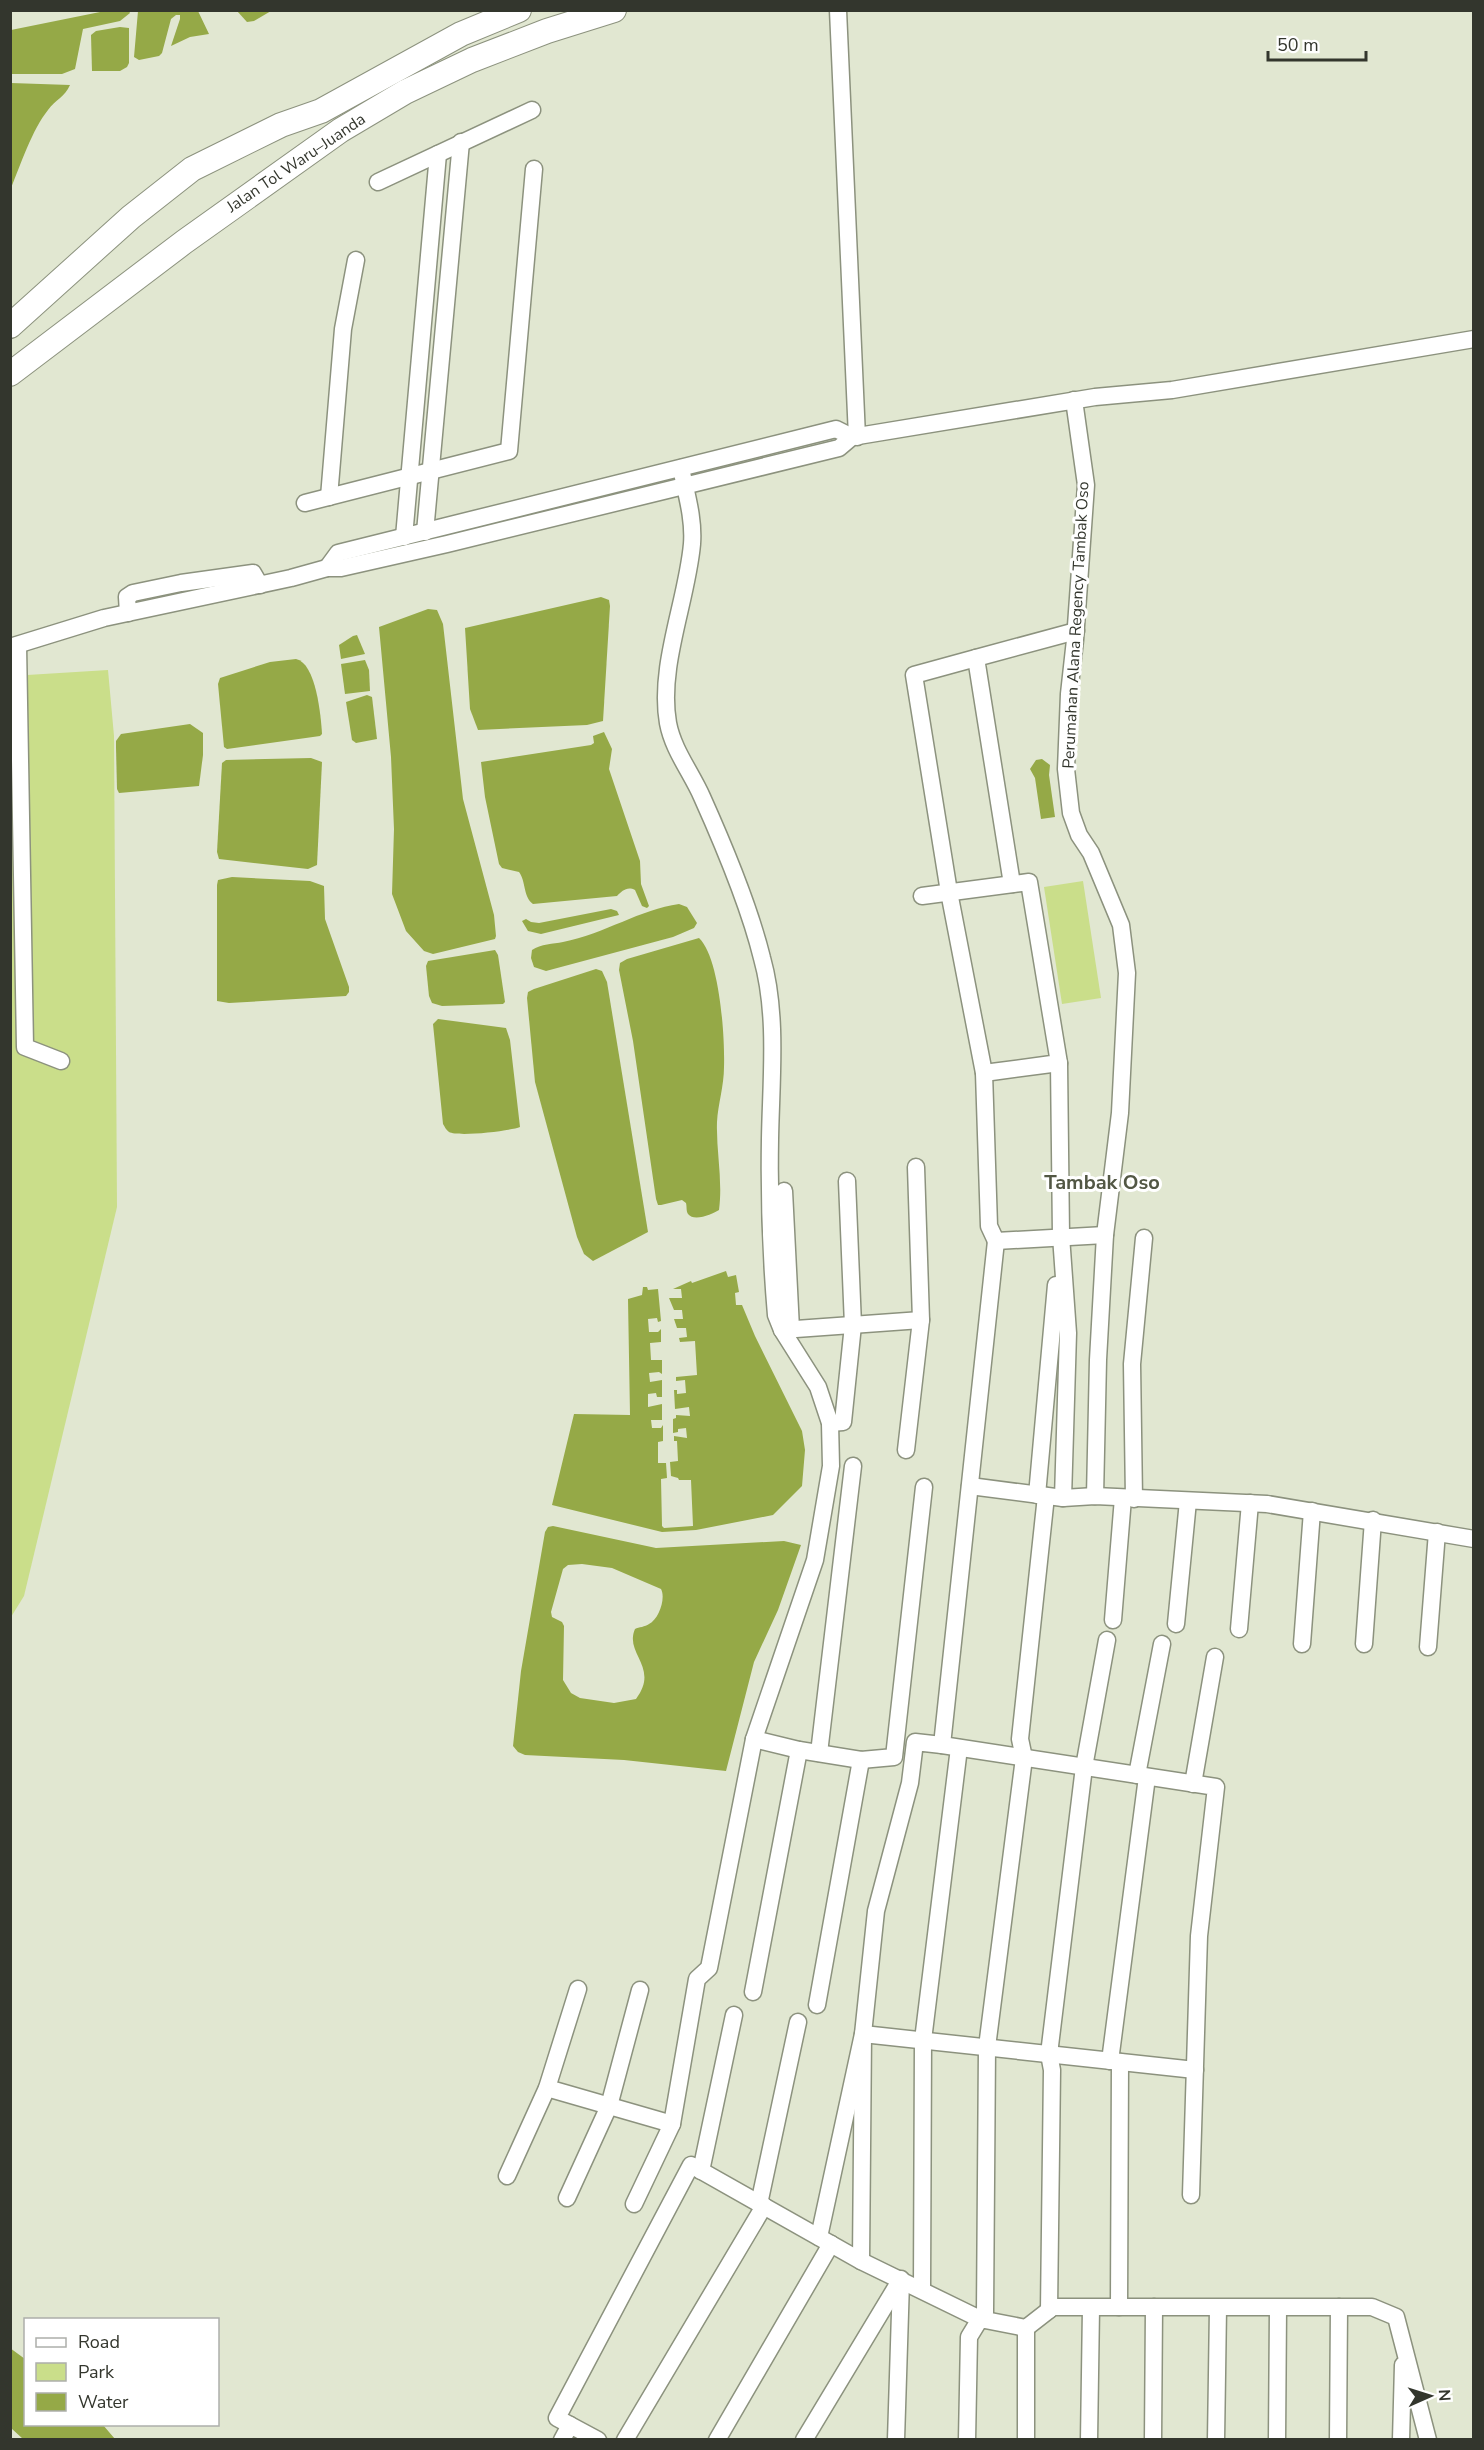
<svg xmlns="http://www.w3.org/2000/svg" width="1484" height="2450" font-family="'Nunito Sans',sans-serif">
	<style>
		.green { fill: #cade8a }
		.water { fill: #95a947; fill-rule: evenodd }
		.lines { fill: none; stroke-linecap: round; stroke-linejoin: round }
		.minor-casing { stroke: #8c927e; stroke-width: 19 }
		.highway-casing { stroke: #8c927e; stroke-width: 26 }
		.minor { stroke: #fff; stroke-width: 16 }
		.highway { stroke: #fff; stroke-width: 24 }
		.labels { text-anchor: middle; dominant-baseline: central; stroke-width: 6; stroke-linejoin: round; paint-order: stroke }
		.street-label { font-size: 16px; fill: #33362d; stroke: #fff }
		.quarter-label { font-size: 20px; font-weight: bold; fill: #525744; stroke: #fff }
	</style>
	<rect width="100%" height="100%" fill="#e1e7d1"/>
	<g class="green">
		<path d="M 108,670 L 114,736 L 117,1207 L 24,1596 L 11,1617 L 11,676 Z"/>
		<path d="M 1083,881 L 1101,998 L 1062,1004 L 1044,887 Z"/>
	</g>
	<g class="water">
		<path d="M 105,11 L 129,11 L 130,13 L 120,21 L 83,29 L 75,69 L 62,74 L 11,74 L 11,30 Z"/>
		<path d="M 138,11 L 198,11 L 209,34 L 190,37 L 171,46 L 180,19 L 180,15 L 176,15 L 171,19 L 162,53 L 159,56 L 139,60 L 134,57 Z"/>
		<path d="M 237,11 L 271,11 L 254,21 L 247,22 Z"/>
		<path d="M 120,27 L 129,28 L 129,63 L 127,67 L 120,71 L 92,71 L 91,35 L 96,31 Z"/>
		<path d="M 11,83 L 70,85 C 65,97 55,100 48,110 C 32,130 21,164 11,188 Z"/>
		<path d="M 601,597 L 609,600 L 610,606 L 603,721 L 587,725 L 478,730 L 470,709 L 465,628 Z"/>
		<path d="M 428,609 L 437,610 L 443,624 L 463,799 L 494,915 L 496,936 L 495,939 L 433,954 L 424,951 L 406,931 L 392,894 L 394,829 L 391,757 L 379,627 Z"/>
		<path d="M 357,635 L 365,654 L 341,659 L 339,645 L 353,636 Z"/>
		<path d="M 296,659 C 316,663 321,716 322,734 L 320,736 L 227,749 L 224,747 L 218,684 L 220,678 L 270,662 Z"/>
		<path d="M 365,660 L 369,670 L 370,691 L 345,694 L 341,664 Z"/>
		<path d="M 367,695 L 372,697 L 377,739 L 356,743 L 352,740 L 346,702 Z"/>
		<path d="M 190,724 L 203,733 L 203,755 L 199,786 L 119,793 L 117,789 L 116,747 L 116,741 L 121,734 Z"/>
		<path d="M 604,732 L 612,749 L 609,769 L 640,861 L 641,884 L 649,906 L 647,908 L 642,906 L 635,890 C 627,886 622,891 617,896 L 533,904 C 523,897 526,881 519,872 L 502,868 L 499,864 L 485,797 L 481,762 L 591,745 L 594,743 L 593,736 Z"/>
		<path d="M 311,758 L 322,762 L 317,865 L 308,869 L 219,859 L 217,852 L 222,763 L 226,760 Z"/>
		<path d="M 1042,759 L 1050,765 L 1049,775 L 1055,817 L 1041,819 L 1035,778 L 1030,769 L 1036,760 Z"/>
		<path d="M 232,877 L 310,881 L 324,886 L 325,919 L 349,987 L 349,992 L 346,996 L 229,1003 L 217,1001 L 217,885 L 218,880 Z"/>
		<path d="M 679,904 L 687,907 L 697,923 L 694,928 L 673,937 L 546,971 L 534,967 L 531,958 L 532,950 C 541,944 553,944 563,942 C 604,934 641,909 679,904 Z"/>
		<path d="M 611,909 L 617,911 L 619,915 L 541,934 L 528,931 L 522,921 L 526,919 L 531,922 L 539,923 Z"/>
		<path d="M 699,938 C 720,958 725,1038 724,1067 C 724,1086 718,1104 717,1122 C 716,1151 723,1180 719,1210 C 713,1214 694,1222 688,1214 C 686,1211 687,1207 686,1203 L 682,1200 L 661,1205 L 658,1205 L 656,1199 L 633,1041 L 619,970 L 620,963 L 627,959 Z"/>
		<path d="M 495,950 L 498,955 L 505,1002 L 503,1004 L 442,1006 L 432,1003 L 429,996 L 426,966 L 428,961 Z"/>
		<path d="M 596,969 L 602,971 L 607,982 L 648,1232 L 593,1261 L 584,1254 L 577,1237 L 535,1082 L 527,998 L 528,992 L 534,989 Z"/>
		<path d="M 438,1019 L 506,1028 L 510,1040 L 520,1127 C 510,1131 458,1137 449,1132 C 446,1130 445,1127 443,1124 L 433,1024 Z"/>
		<path d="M 726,1271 L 728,1277 L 736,1275 L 739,1292 L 735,1293 L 736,1305 L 742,1305 L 755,1336 L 802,1431 L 805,1450 L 802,1486 L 773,1515 L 696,1530 L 662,1532 L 552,1505 L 574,1414 L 630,1415 L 628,1299 L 642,1295 L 643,1287 L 647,1287 L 648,1290 L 658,1289 L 661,1321 L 658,1322 L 657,1318 L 648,1319 L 649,1332 L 658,1332 L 661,1329 L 661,1342 L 650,1343 L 651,1360 L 662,1360 L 662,1374 L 659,1372 L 649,1373 L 650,1382 L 662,1380 L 662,1397 L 657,1397 L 656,1393 L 648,1394 L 648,1407 L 662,1404 L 662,1420 L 651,1420 L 652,1428 L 661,1428 L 663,1425 L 663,1441 L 658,1442 L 658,1463 L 666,1463 L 667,1478 L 661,1479 L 662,1526 L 664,1528 L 693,1526 L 691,1480 L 679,1480 L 678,1478 L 671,1476 L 670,1462 L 678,1461 L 677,1441 L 674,1441 L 674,1436 L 687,1438 L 686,1428 L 678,1429 L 678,1432 L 673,1433 L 673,1419 L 676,1418 L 676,1415 L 690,1416 L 689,1407 L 675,1409 L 674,1390 L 677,1390 L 677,1394 L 686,1393 L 685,1380 L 676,1381 L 676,1377 L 697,1375 L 695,1341 L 680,1342 L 679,1338 L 687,1337 L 686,1328 L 677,1328 L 674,1319 L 683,1319 L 682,1310 L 674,1310 L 669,1298 L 682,1298 L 681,1289 L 673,1289 L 691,1281 L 692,1283 Z"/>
		<path d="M 553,1526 L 656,1548 L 784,1541 L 801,1545 L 778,1610 L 754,1662 L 726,1771 L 624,1760 L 525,1755 L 518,1752 L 513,1746 L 521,1671 L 545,1532 L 548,1527 ZM 582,1564 L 612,1568 L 661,1589 C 666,1598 659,1619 649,1624 C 645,1627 639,1627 635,1629 C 624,1654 660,1667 636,1699 L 614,1703 L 580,1698 L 571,1693 L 563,1680 L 564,1626 L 562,1622 L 552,1617 L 551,1612 L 563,1569 L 568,1565 Z"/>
		<path d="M 10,2348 L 25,2359 L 26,2424 L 103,2425 L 115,2439 L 23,2439 L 11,2428 Z"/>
	</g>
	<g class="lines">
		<g class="minor-casing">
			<g id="minor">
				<path d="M 838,10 L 857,437"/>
				<path d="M 378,182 L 532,110"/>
				<path d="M 1074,400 L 1086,485 L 1075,640 L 1069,694 L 1066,769 L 1071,813 L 1079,835 L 1091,853 L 1121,925 L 1127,973 L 1120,1113 L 1105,1235 L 1098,1360 L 1095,1496"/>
				<path d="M 329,497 L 343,329 L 356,260"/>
				<path d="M 305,503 L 509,451 L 534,169"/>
				<path d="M 425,532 L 461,142"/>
				<path d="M 404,537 L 438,154"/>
				<path d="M 327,568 L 338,553 L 836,429 L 852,437"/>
				<path d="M 128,613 L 127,597 L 133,593 L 181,583 L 253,573 L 260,585"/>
				<path d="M 18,645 L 25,1047 L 61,1061"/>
				<path d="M 10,647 L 104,618 L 291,578 L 327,568 L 341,568 L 447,544 L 839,448 L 852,437 L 1095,397 L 1172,390 L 1474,339"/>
				<path d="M 976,658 L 914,675 L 949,892 L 984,1073 L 989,1226 L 996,1241 L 1105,1235"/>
				<path d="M 1012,884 L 976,658 L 1076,631"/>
				<path d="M 922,896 L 1029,882 L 1059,1063 L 984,1073"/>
				<path d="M 1059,1063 L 1061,1236 L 1068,1333 L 1063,1498"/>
				<path d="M 784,1191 L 791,1329"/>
				<path d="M 996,1241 L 942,1745 L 1216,1787 L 1199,1936 L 1191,2195"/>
				<path d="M 782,1330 L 921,1320"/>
				<path d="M 830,1423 L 843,1422 L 853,1325 L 847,1181"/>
				<path d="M 906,1450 L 921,1320 L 916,1167"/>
				<path d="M 970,1486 L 1063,1498 L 1095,1496 L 1267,1504 L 1474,1539"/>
				<path d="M 1037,1495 L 1056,1285"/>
				<path d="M 1134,1499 L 1132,1364 L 1144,1238"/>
				<path d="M 1113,1620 L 1123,1498"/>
				<path d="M 1176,1624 L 1188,1501"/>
				<path d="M 1239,1629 L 1250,1503"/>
				<path d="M 1302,1644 L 1312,1511"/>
				<path d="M 1364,1644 L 1373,1520"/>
				<path d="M 1428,1647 L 1437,1532"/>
				<path d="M 754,1739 L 799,1750 L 861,1760 L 894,1757 L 924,1487"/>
				<path d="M 819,1753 L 853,1466"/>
				<path d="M 1137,1775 L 1162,1644"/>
				<path d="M 1193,1784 L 1215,1657"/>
				<path d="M 753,1992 L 799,1750"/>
				<path d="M 817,2005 L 861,1760"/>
				<path d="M 1110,2061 L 1147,1777"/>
				<path d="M 547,2088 L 672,2124"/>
				<path d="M 701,2171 L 734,2015"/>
				<path d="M 507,2176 L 547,2088 L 578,1989"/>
				<path d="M 567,2198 L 609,2106 L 640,1990"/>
				<path d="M 634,2204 L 672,2124 L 697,1979 L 709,1968 L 754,1739 L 815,1560 L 831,1466 L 830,1423 L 818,1387 L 782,1330 L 776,1315 C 771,1257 769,1197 770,1139 C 771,1080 778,1015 762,958 C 749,905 724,846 702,797 C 691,772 673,750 668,723 C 658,666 687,601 692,544 C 694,518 686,493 681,468"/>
				<path d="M 759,2204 L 798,2022"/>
				<path d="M 819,2237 L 863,2034 L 1195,2070"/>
				<path d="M 861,2261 L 863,2034 L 876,1911 L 910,1783 L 915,1742 L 942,1745"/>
				<path d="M 922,2289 L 923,2040 L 959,1748"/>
				<path d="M 1119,2307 L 1120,2062"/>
				<path d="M 1049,2310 L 1052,2070 L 1049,2054 L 1084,1767 L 1107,1640"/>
				<path d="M 1026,2328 L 1026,2440"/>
				<path d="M 570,2425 L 557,2418 L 691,2165 L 861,2261 L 980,2319 L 985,2313 L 987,2047 L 1024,1758 L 1020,1739 L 1046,1496"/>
				<path d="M 562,2440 L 570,2425 L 598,2440"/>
				<path d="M 625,2440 L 764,2206"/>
				<path d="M 717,2440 L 831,2244"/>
				<path d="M 804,2440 L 901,2279"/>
				<path d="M 896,2440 L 901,2281"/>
				<path d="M 967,2440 L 969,2337 L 980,2319 L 1026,2328 L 1053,2307 L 1372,2307 L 1396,2317 L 1428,2440"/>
				<path d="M 1089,2440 L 1091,2308"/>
				<path d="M 1153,2440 L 1154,2307"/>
				<path d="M 1216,2440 L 1218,2308"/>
				<path d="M 1277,2440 L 1278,2308"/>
				<path d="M 1338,2440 L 1339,2307"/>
				<path d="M 1401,2440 L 1403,2365"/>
			</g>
		</g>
		<g class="highway-casing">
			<g id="highway">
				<path d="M 10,326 L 131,217 L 192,169 L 281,125 L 321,111 L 461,34 L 519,10"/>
				<path d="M 10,374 L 184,242 L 341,130 L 405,92 L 472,60 L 547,31 L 614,10"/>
			</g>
		</g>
		<use href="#minor" class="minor"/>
		<use href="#highway" class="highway"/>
	</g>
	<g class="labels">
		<g class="street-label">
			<text transform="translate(296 163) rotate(-34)">Jalan Tol Waru–Juanda</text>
			<text transform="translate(1076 625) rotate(-87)">Perumahan Alana Regency Tambak Oso</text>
		</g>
		<g class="quarter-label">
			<text x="1102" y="1182">Tambak Oso</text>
		</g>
	</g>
	<rect width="1484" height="2450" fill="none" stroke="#33362d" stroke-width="24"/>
	<rect x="24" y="2318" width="195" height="108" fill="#ffffff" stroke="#adafab" stroke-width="1.5"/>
	<rect x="36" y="2338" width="30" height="9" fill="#ffffff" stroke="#adafab" stroke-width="1.5"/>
	<text x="78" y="2348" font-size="18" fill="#33362d">Road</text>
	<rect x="36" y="2363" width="30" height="18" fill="#cade8a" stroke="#adafab" stroke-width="1.5"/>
	<text x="78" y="2378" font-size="18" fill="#33362d">Park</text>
	<rect x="36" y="2393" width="30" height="18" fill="#95a947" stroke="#adafab" stroke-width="1.5"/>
	<text x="78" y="2408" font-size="18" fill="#33362d">Water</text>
	<g transform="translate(1430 2396) rotate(87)" stroke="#ffffff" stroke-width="4.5" paint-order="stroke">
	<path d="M0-4.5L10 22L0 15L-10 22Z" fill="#33362d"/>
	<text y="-9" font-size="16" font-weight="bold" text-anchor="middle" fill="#33362d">N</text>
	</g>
	<path d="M1268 51v9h98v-9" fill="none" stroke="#33362d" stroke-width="3"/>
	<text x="1277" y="51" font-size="18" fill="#33362d" stroke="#ffffff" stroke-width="4.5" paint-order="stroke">50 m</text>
</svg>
